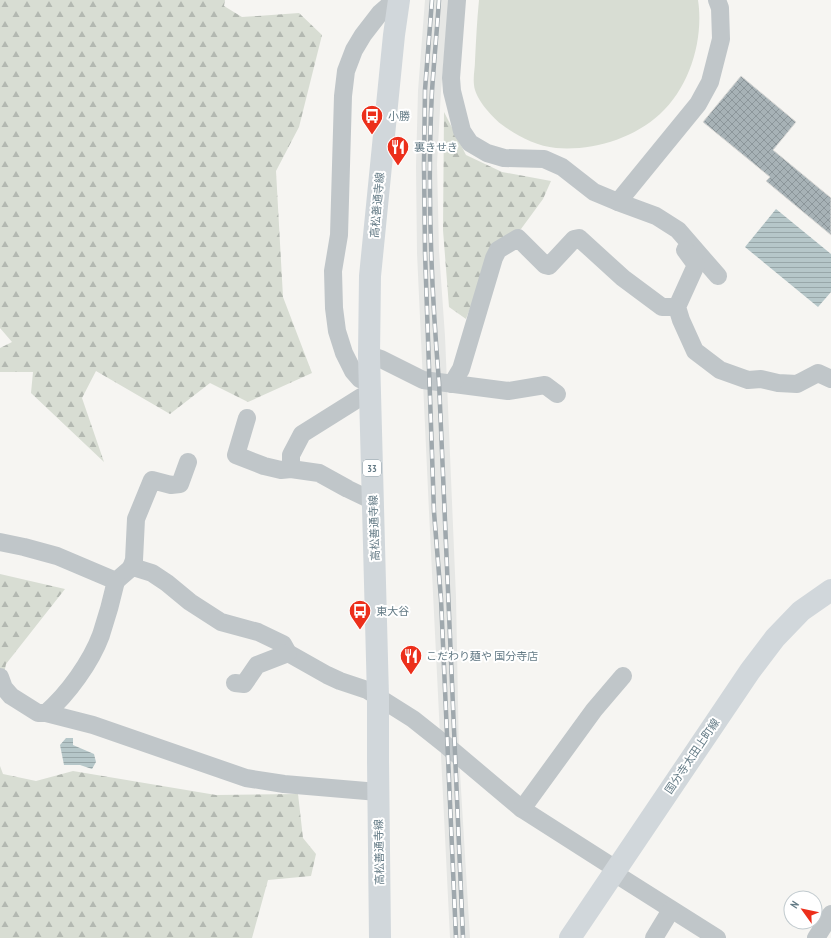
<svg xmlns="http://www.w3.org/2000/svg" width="831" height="938" font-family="'PT Sans Narrow','Noto Sans JP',sans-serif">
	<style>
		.built { fill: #e6e7e5 }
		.forest { fill: url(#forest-firs) }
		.pitch { fill: #d8ddd3 }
		.water { fill: url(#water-rules) }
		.building { fill: url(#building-cross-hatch); stroke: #d7d7d5 }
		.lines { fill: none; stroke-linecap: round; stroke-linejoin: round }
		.minor { stroke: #c0c6c9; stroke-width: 18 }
		.major { stroke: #d1d7db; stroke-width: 22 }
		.rail-casing { stroke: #9fa8ad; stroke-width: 4.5 }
		.rail { stroke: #fff; stroke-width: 3; stroke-dasharray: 9; stroke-linecap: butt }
		.labels { text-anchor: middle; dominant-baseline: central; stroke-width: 4; stroke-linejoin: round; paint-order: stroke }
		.shield { fill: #fff; stroke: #92a2aa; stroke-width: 1 }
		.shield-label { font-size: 10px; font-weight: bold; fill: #637a85 }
		.poi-label { font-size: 11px; fill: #637a85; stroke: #fff; text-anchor: start }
		.street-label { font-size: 11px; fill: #637a85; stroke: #fff }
	</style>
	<defs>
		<pattern id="forest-firs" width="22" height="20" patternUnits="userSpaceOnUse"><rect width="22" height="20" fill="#d8ddd3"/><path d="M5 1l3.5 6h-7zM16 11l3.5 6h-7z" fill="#b3b8b1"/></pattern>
		<pattern id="water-rules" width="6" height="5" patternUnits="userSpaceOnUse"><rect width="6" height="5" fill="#b6c7c9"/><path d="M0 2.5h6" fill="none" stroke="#98a7a9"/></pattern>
		<pattern id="building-cross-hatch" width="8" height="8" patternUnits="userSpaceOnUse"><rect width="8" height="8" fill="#a7b2b6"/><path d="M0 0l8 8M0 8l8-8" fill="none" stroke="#8c969a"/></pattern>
	</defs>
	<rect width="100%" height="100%" fill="#f6f5f2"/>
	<path class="built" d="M 425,0 L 449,0 L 441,91 L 437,164 L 439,251 L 445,336 L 456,597 L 459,756 L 470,938 L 450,938 L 429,512 L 417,253 L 416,166 L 418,91 Z"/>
	<g class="forest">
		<path d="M 0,0 L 225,0 L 224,6 L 242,17 L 299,13 L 322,35 L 299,127 L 276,171 L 283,297 L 312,373 L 248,402 L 210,383 L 170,414 L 96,371 L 82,398 L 104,462 L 31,393 L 33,372 L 0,372 L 0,348 L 12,342 L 0,328 Z"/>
		<path d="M 444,112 L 466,155 L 502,172 L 551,181 L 543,199 L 521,229 L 492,252 L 466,319 L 449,307 L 443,230 Z"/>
		<path d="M 0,574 L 65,589 L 6,664 L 0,693 Z"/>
		<path d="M 0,766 L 3,774 L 36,781 L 73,771 L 216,795 L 298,794 L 303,838 L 316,854 L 311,876 L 268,880 L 252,938 L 0,938 Z"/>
	</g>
	<path class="pitch" d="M 479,0 L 698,0 C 704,39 690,87 660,114 C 633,139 592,151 556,148 C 536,146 517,136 501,124 C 491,116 475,98 474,85 C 473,77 475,68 475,61 C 476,40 477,20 479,0 Z"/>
	<g class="water">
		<path d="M 776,209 L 831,254 L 831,292 L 818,307 L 745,247 Z"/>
		<path d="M 66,738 L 73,738 L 73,745 L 94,754 L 96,762 L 92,769 L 80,765 L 64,765 L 60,745 Z"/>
	</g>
	<path class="building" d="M 741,76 L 796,122 L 773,150 L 831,198 L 831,235 L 766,181 L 770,177 L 703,122 Z"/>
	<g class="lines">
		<g class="minor">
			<path d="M 457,0 L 451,78 L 452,91 L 462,131 L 470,143 L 487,153 L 504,158 L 544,159 L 562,167 L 594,192 L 618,202 L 656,216 L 678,230 L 718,276"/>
			<path d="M 618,202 L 698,104 L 710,82 L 721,39 L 720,8 L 717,0"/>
			<path d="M 685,250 L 696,265 L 677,307 L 681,320 L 695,351 L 720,370 L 748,380 L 761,379 L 778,383 L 797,384 L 818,373 L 831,379"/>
			<path d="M 369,355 L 381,359 L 423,380 L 508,391 L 545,385 L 557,394"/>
			<path d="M 369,383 L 360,379 L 353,371 L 344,353 L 337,331 L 334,308 L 333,271 L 339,235 L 343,96 L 346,71 L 354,50 L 363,35 L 380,13 L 395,0"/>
			<path d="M 452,384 L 461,369 L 494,258 L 498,250 L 518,238 L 545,265 L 549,266 L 574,239 L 579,238 L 623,278 L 662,307 L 677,307"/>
			<path d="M 247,418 L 236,455 L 264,466 L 281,470 L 291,469 L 319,473 L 348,489 L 373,501"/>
			<path d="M 291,469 L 291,455 L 302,434 L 361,397 L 370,395"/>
			<path d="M 0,542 L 24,547 L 57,556 L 116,581 L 131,568 L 136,568 L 152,573 L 167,583 L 190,602 L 221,622 L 258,632 L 283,644 L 288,653 L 327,675 L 340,681 L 367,690 L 413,719 L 447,746 L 522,809 L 616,869"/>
			<path d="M 131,568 L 134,560 L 136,519 L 152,480 L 171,485 L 180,484 L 188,462"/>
			<path d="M 0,677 L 4,688 L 11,696 L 38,713 L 46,713 L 93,725 L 246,778 L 284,784 L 378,792"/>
			<path d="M 235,683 L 244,684 L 257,665 L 288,653"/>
			<path d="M 46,713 C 68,694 91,662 101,635 C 107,617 112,599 116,581"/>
			<path d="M 522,809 L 594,710 L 623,676"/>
			<path d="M 614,873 L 717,938"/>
			<path d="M 654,938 L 671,910"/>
			<path d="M 816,938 L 831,914"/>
		</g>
		<g class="major">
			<path d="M 380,938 L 378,761 L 378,697 L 369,355 L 370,276 L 394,35 L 399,0"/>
			<path d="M 570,938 L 750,671 L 775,638 L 801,611 L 831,590"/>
		</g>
		<g class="rail-casing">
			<g id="rail">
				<path d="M 432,0 L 425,90 L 424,164 L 425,252 L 434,512 L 441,599 L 456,938"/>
				<path d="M 439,0 C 437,30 434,61 432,91 C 427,188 431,286 439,382 L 463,938"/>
			</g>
		</g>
		<use href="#rail" class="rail"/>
	</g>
	<defs>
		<g id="bus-pin" transform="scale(1.15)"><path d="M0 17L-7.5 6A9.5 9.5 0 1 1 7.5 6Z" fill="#ec2f1b" stroke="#fff"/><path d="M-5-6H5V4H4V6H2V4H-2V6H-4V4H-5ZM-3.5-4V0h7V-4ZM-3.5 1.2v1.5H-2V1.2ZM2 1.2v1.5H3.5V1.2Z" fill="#fff"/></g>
		<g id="restaurant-pin" transform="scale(1.15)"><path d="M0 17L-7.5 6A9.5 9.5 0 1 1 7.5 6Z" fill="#ec2f1b" stroke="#fff"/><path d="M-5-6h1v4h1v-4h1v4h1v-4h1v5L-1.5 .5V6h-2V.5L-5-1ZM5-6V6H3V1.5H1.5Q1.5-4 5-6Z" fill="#fff"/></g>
	</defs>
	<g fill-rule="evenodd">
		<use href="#bus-pin" x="372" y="116"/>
		<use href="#restaurant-pin" x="398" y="147"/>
		<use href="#bus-pin" x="360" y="611"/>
		<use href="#restaurant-pin" x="411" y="656"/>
	</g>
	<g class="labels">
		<rect class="shield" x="363" y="460" width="18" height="16" rx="3"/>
		<g class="shield-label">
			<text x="372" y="468">33</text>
		</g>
		<g class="poi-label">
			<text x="388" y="116">小勝</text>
			<text x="414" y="147">裏きせき</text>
			<text x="376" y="611">東大谷</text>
			<text x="426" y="656">こだわり麺や 国分寺店</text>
		</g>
		<g class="street-label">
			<text transform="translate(377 205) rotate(-85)">高松善通寺線</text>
			<text transform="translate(374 528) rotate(-92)">高松善通寺線</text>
			<text transform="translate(692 756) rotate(-56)">国分寺太田上町線</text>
			<text transform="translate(379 852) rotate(-91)">高松善通寺線</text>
		</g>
	</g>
	<g transform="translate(803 910) rotate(303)"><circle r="19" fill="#ffffff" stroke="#c1cace"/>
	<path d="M0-3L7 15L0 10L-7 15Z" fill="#ec2f1b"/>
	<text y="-6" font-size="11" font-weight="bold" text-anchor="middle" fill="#637a85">N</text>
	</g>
</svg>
